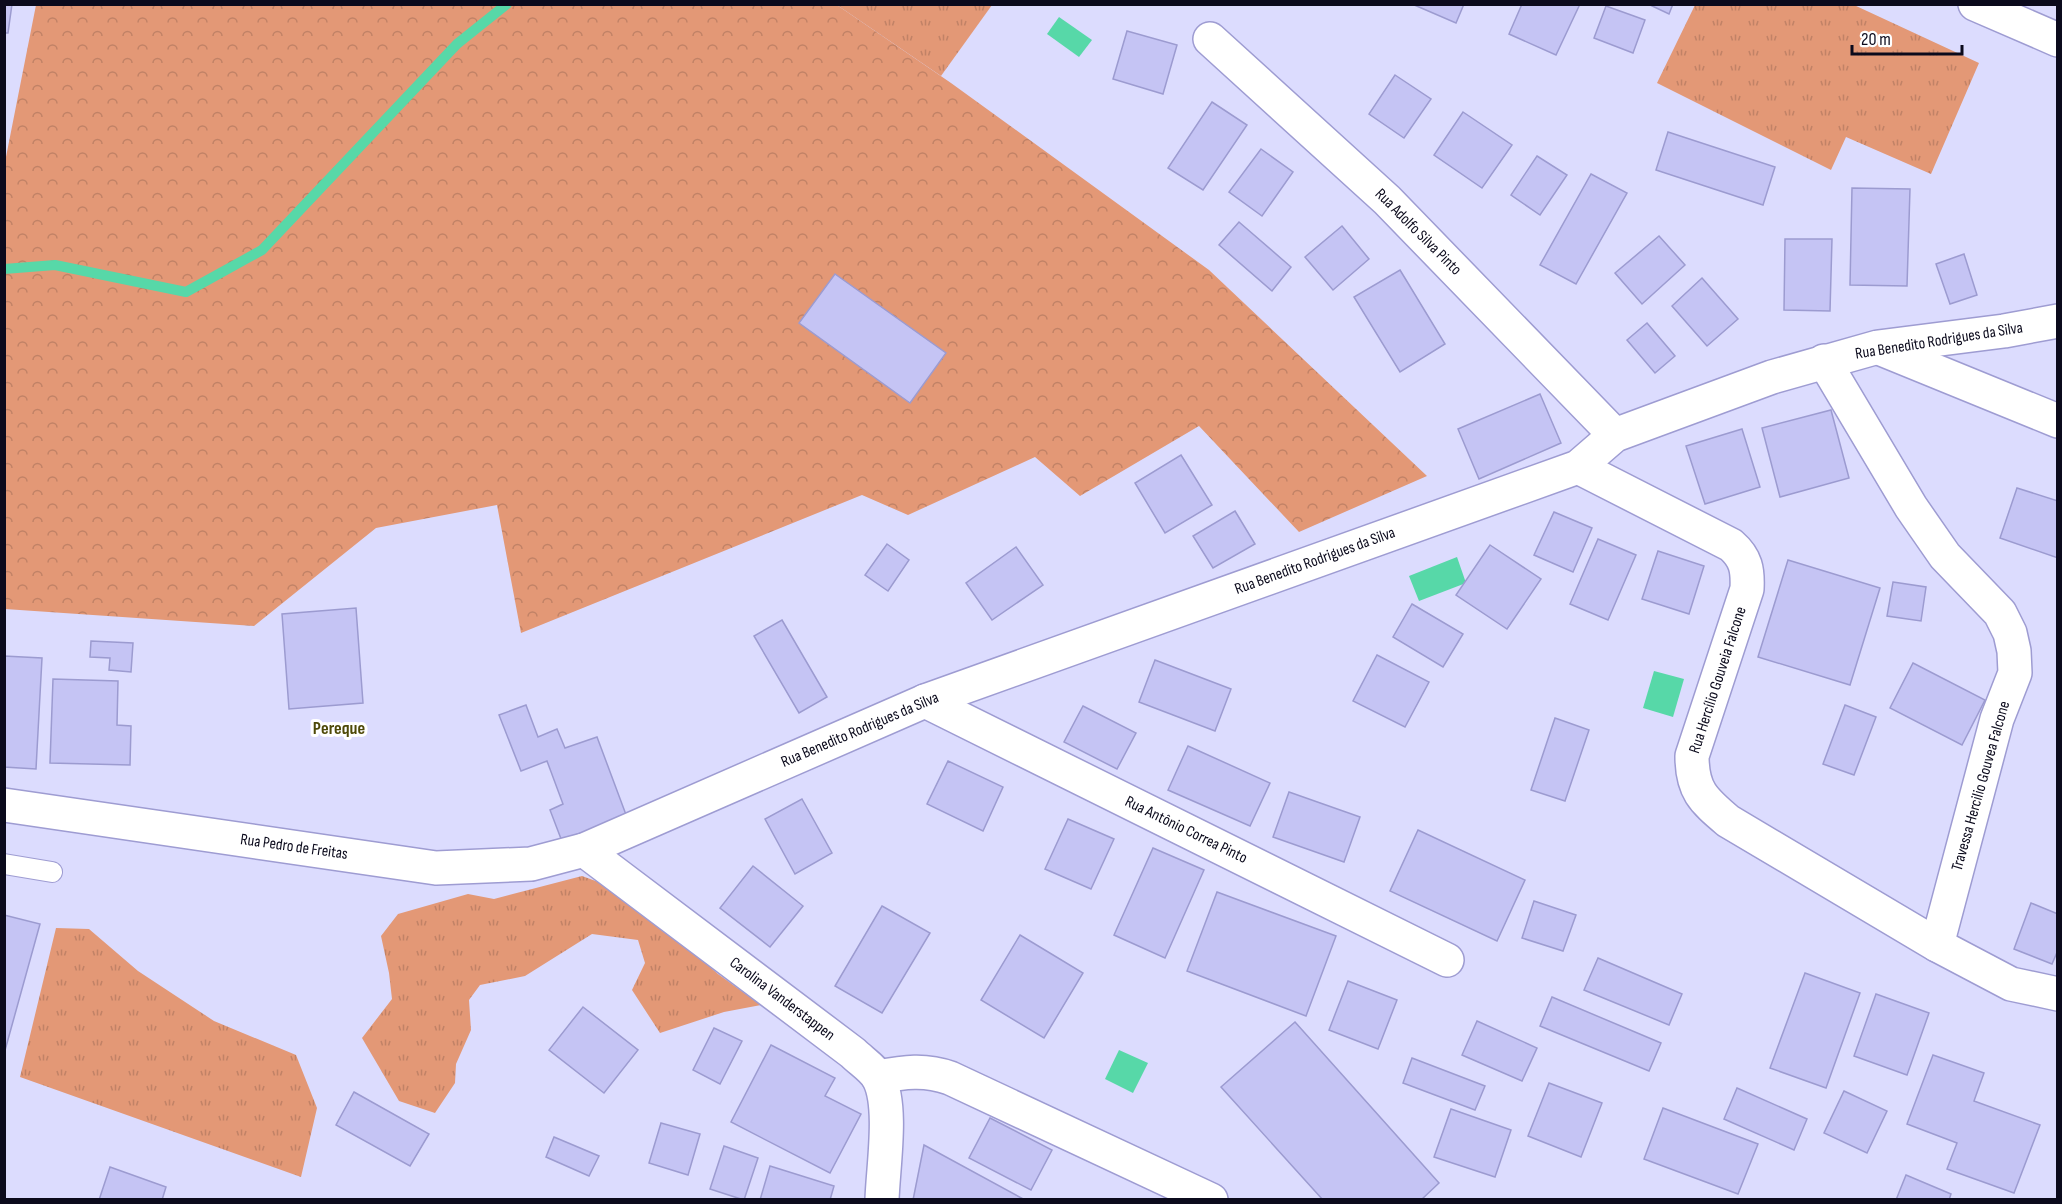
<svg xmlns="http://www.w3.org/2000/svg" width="2062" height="1204" font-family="'Sofia Sans Condensed',sans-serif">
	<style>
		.grass { fill: url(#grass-tufts) }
		.forest { fill: url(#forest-crowns) }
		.water { fill: #57d8a8 }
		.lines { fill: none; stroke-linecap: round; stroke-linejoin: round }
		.stream { stroke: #57d8a8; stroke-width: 10 }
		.building { fill: #c5c4f4; stroke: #9c9bd0; stroke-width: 1.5 }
		.service-casing { stroke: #9e9cd2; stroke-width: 22 }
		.minor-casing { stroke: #9e9cd2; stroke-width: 36 }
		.service { stroke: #fff; stroke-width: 20 }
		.minor { stroke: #fff; stroke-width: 33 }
		.labels { text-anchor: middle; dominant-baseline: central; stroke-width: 6; stroke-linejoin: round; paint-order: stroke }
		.street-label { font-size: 16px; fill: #0b0a1c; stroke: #fff }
		.neighbourhood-label { font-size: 18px; font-weight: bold; fill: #4e4908; stroke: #fff }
	</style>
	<defs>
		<pattern id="grass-tufts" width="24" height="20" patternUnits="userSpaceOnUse" patternTransform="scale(1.5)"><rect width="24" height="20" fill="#e39876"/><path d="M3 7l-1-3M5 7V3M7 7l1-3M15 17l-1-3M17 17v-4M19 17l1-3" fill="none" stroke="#c18266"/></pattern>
		<pattern id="forest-crowns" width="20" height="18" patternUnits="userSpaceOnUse" patternTransform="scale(1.5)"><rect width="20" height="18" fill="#e39876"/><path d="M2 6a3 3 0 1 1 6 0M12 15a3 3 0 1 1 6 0" fill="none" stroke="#c18266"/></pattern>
	</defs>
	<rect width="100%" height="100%" fill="#dcdcfe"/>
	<g class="grass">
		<path d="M 837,5 L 992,5 L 941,76 Z"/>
		<path d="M 1695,5 L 1854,5 L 1979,63 L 1931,174 L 1846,137 L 1831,170 L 1657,83 Z"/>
		<path d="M 582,876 L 623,891 L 718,974 L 761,1005 L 724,1012 L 660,1033 L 632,990 L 645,963 L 638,940 L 592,934 L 525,976 L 480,985 L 469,1000 L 471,1030 L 456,1064 L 455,1083 L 435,1113 L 399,1101 L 362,1038 L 392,999 L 389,973 L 381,936 L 398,914 L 468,894 L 494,899 Z"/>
		<path d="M 56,928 L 89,929 L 138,971 L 214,1021 L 296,1055 L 317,1108 L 301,1177 L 20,1077 Z"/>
	</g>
	<path class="forest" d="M 36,5 L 837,5 L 951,83 L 1209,270 L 1427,476 L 1299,532 L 1199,426 L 1080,496 L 1035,457 L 908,515 L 862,495 L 521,633 L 497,505 L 376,528 L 254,626 L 5,609 L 5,162 Z"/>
	<g class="water">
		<path d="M 1059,17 L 1092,40 L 1079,57 L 1047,34 Z"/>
		<path d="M 1457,557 L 1466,583 L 1419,601 L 1409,576 Z"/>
		<path d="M 1654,671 L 1684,679 L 1673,717 L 1643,708 Z"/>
		<path d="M 1119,1050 L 1148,1063 L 1133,1093 L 1105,1079 Z"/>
	</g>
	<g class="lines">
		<path class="stream" d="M 4,269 L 55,265 L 186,292 L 262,250 L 457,44 L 507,4"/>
	</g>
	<g class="building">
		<path d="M 4,4 L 12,4 L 8,33 L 4,33 Z"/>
		<path d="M 1412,4 L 1464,4 L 1456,23 Z"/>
		<path d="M 1522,4 L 1580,4 L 1556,55 L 1509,34 Z"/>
		<path d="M 1648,4 L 1673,4 L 1669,14 Z"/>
		<path d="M 1606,6 L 1645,20 L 1633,53 L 1594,38 Z"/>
		<path d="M 1127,31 L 1177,45 L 1163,94 L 1113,79 Z"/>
		<path d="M 1395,75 L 1431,99 L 1404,138 L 1369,114 Z"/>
		<path d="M 1212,102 L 1247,125 L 1203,190 L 1168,168 Z"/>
		<path d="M 1463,112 L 1512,145 L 1482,188 L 1434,155 Z"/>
		<path d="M 1668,132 L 1775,167 L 1763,205 L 1656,170 Z"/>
		<path d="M 1261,149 L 1293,172 L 1262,216 L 1229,192 Z"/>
		<path d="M 1537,156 L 1567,175 L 1540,215 L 1511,195 Z"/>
		<path d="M 1591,174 L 1627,193 L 1576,284 L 1540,265 Z"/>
		<path d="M 1852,188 L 1910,189 L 1907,286 L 1850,285 Z"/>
		<path d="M 1239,222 L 1291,267 L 1272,291 L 1219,245 Z"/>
		<path d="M 1342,226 L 1369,259 L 1333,290 L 1305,257 Z"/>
		<path d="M 1659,236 L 1685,265 L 1642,304 L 1615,273 Z"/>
		<path d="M 1785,239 L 1832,239 L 1830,311 L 1784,310 Z"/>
		<path d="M 1964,254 L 1977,295 L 1950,304 L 1936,264 Z"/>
		<path d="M 1400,270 L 1445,344 L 1400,372 L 1354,297 Z"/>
		<path d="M 835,274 L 946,353 L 910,403 L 799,323 Z"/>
		<path d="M 1702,278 L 1738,319 L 1707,346 L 1672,306 Z"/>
		<path d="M 1647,323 L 1675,356 L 1655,373 L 1627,340 Z"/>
		<path d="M 1540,394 L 1561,443 L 1479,479 L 1458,429 Z"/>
		<path d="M 1831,410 L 1849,478 L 1780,497 L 1762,428 Z"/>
		<path d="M 1742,429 L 1760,487 L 1705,504 L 1686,446 Z"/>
		<path d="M 1181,455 L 1212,505 L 1165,533 L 1135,483 Z"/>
		<path d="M 2017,488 L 2058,501 L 2058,558 L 2000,538 Z"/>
		<path d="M 1235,511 L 1255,544 L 1213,568 L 1193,536 Z"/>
		<path d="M 1554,512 L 1592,528 L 1573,572 L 1534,555 Z"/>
		<path d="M 1598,539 L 1636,555 L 1608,620 L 1570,604 Z"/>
		<path d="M 887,544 L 909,560 L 888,591 L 865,575 Z"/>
		<path d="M 1490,545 L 1541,579 L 1507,629 L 1456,595 Z"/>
		<path d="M 1016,547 L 1043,585 L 992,620 L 966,583 Z"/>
		<path d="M 1658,551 L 1704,566 L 1689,614 L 1642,599 Z"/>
		<path d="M 1788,560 L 1880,588 L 1850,685 L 1758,657 Z"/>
		<path d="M 1893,582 L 1926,587 L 1921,621 L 1887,616 Z"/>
		<path d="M 1412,604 L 1463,634 L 1443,667 L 1393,637 Z"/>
		<path d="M 356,608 L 363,703 L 289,709 L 282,614 Z"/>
		<path d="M 782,620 L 827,697 L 799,713 L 754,636 Z"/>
		<path d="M 91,641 L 133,643 L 131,672 L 109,670 L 110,658 L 90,657 Z"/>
		<path d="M 1377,655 L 1429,682 L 1405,727 L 1353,701 Z"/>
		<path d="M 4,656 L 42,658 L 36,769 L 4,767 Z"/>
		<path d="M 1155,660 L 1231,689 L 1215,731 L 1139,702 Z"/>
		<path d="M 1913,663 L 1985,700 L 1962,745 L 1890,708 Z"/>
		<path d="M 53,679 L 118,681 L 117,725 L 131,726 L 130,765 L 50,763 Z"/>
		<path d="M 526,705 L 538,737 L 557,729 L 565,748 L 597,737 L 628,820 L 563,844 L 550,810 L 563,804 L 547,761 L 521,771 L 499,715 Z"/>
		<path d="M 1845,705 L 1876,717 L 1854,775 L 1823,764 Z"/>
		<path d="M 1083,706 L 1136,733 L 1117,769 L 1064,742 Z"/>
		<path d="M 1555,718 L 1589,730 L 1565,801 L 1531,790 Z"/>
		<path d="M 1188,746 L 1270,783 L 1250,826 L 1168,790 Z"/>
		<path d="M 948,761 L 1003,787 L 983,831 L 927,804 Z"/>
		<path d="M 1289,792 L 1360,817 L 1344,862 L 1273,837 Z"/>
		<path d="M 802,799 L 832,853 L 795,874 L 765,819 Z"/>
		<path d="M 1068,819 L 1114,839 L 1091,889 L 1045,869 Z"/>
		<path d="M 1418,830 L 1525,880 L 1497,941 L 1390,891 Z"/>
		<path d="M 1153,848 L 1204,870 L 1165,958 L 1114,935 Z"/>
		<path d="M 753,866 L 803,906 L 770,947 L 720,908 Z"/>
		<path d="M 1217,892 L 1336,936 L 1306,1016 L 1187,971 Z"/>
		<path d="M 1534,901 L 1576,915 L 1563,951 L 1522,938 Z"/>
		<path d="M 2031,903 L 2058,914 L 2058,950 L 2052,964 L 2014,949 Z"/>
		<path d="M 882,906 L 930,933 L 882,1013 L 835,986 Z"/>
		<path d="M 4,915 L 40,924 L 4,1054 Z"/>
		<path d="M 1020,935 L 1083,973 L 1044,1038 L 981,1000 Z"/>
		<path d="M 1598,958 L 1682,994 L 1669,1025 L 1584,990 Z"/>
		<path d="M 1805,973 L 1860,993 L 1826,1088 L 1770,1068 Z"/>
		<path d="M 1348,981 L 1397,1000 L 1378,1049 L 1329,1030 Z"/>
		<path d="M 1876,994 L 1929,1013 L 1907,1075 L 1854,1056 Z"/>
		<path d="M 1552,997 L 1661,1043 L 1649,1071 L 1540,1026 Z"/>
		<path d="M 583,1007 L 638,1050 L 604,1093 L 549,1050 Z"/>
		<path d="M 1477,1021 L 1537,1048 L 1522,1081 L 1462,1055 Z"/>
		<path d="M 1295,1022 L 1439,1183 L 1421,1200 L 1323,1200 L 1221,1087 Z"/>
		<path d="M 714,1028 L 742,1041 L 720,1084 L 693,1070 Z"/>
		<path d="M 771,1045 L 835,1078 L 825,1096 L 861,1114 L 830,1173 L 731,1122 Z"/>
		<path d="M 1933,1055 L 1984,1073 L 1974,1101 L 2040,1125 L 2014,1193 L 1947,1169 L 1957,1143 L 1907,1124 Z"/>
		<path d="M 1412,1058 L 1485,1086 L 1475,1110 L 1403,1083 Z"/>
		<path d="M 1549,1083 L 1602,1103 L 1581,1157 L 1528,1136 Z"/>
		<path d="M 1737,1088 L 1807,1119 L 1794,1150 L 1724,1119 Z"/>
		<path d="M 1844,1091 L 1887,1111 L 1867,1153 L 1824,1133 Z"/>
		<path d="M 354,1092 L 429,1134 L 410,1166 L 336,1125 Z"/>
		<path d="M 1663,1108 L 1758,1144 L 1738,1194 L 1644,1159 Z"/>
		<path d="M 1451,1109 L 1511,1130 L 1495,1177 L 1434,1157 Z"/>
		<path d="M 990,1118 L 1052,1150 L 1031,1190 L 969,1158 Z"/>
		<path d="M 661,1123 L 700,1134 L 688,1175 L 649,1163 Z"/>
		<path d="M 554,1137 L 599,1156 L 589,1176 L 546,1157 Z"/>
		<path d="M 924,1145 L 1025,1200 L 913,1200 Z"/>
		<path d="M 724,1146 L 758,1158 L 744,1200 L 710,1189 Z"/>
		<path d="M 770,1166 L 834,1186 L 830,1200 L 760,1200 Z"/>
		<path d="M 110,1167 L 166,1187 L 162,1200 L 99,1200 Z"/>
		<path d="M 1906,1175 L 1951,1194 L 1949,1200 L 1896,1200 Z"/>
	</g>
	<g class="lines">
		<g class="service-casing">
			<path id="service" d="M 4,864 L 52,872"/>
		</g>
		<g class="minor-casing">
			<g id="minor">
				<path d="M 1975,4 L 2058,40"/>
				<path d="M 1210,39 L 1387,200 L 1615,435"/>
				<path d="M 1879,348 L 2058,421"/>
				<path d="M 1824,361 L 1911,507 L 1945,556 L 2000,613 L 2010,633 L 2014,651 L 2015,673 L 1997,719 L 1937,945"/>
				<path d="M 1578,467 L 1731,545 C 1746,558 1748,570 1747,589 L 1692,756 C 1692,790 1703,800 1728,821 L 1937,945 L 2011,984 L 2058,994"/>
				<path d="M 925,701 L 1447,960"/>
				<path d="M 4,805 L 436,868 L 531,864 L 584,850 L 925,701 L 1578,467 L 1615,435 L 1772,377 L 1878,347 L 2004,331 L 2058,321"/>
				<path d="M 584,850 L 853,1053 C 861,1061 874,1069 879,1079 C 893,1107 883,1167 882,1200"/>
				<path d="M 878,1077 C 904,1072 925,1069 950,1078 L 1211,1200"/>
			</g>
		</g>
		<use href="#service" class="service"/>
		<use href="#minor" class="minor"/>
	</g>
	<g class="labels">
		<g class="street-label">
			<text transform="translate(1418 232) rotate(45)">Rua Adolfo Silva Pinto</text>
			<text transform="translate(1939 341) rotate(-9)">Rua Benedito Rodrigues da Silva</text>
			<text transform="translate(1315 561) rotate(-20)">Rua Benedito Rodrigues da Silva</text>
			<text transform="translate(1718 680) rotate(-72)">Rua Hercílio Gouveia Falcone</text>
			<text transform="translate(860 730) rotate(-23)">Rua Benedito Rodrigues da Silva</text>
			<text transform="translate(1981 786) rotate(-74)">Travessa Hercilio Gouvea Falcone</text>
			<text transform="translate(1186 830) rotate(26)">Rua Antônio Correa Pinto</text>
			<text transform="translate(294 847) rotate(8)">Rua Pedro de Freitas</text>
			<text transform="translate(782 999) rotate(37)">Carolina Vanderstappen</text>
		</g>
		<g class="neighbourhood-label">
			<text x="339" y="728">Pereque</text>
		</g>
	</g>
	<rect width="2062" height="1204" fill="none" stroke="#0b0a1c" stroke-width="12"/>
	<path d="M1852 45v9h110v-9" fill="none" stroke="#0b0a1c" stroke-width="3"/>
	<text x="1861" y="45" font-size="18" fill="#0b0a1c" stroke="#ffffff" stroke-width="4.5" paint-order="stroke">20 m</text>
</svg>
